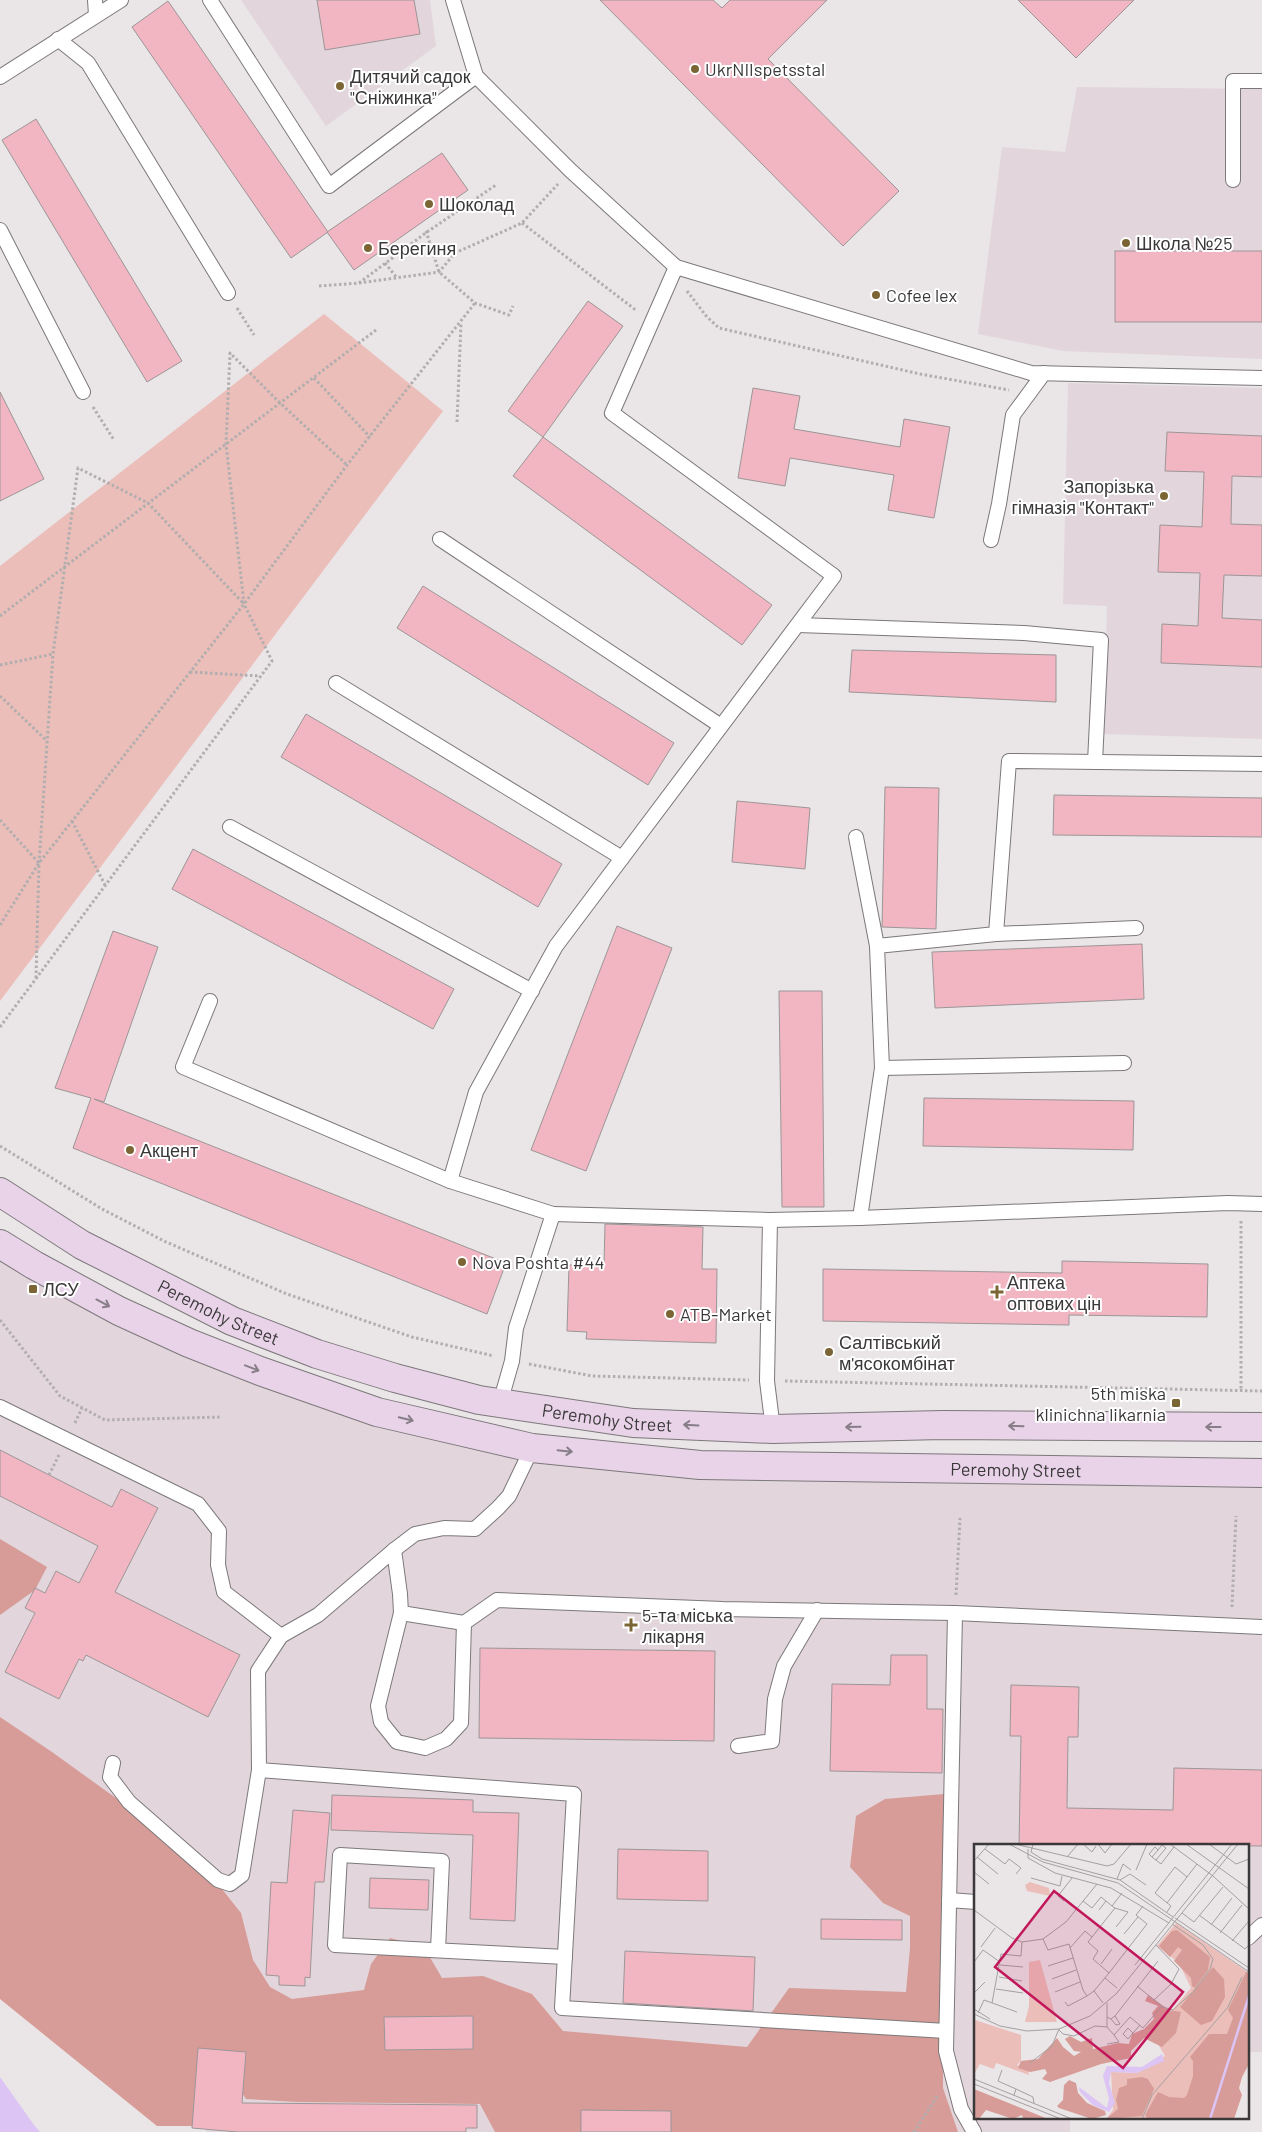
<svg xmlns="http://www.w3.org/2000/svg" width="1262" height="2132" font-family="Barlow,sans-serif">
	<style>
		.built { fill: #e2d6dc }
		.green { fill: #ebbeb9 }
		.forest { fill: #d79c97 }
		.water { fill: #dcc4f5 }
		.building { fill: #f2b6c2; stroke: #9b9697 }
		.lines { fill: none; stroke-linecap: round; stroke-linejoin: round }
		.lane-casing { stroke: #7c787a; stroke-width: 16 }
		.secondary-casing { stroke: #7c787a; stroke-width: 30 }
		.path { stroke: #b2aeaf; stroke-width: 3; stroke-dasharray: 2.5 2.5; stroke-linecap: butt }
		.lane { stroke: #fff; stroke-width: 14 }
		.secondary { stroke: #e8d3e8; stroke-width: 28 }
		.oneway { stroke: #887e88 }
		.poi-dot { fill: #7c6535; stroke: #fff; stroke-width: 2 }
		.labels { text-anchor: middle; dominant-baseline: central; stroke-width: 4; stroke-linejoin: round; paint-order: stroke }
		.poi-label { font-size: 18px; fill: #3a3839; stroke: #fff; text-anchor: start }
		.street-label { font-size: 18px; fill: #3a3839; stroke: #fff }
		.inset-river { fill: none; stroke: #dcc4f5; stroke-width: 2.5 }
		.inset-road { fill: none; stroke: #a4a0a1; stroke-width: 1 }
		.view { fill: #c2185b; fill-opacity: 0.15; stroke: #c2185b; stroke-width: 2.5 }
		.inset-edge { fill: none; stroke: #3a3839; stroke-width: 2.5 }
	</style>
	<rect width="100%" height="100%" fill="#eae5e7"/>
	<g class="built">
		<path d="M 241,0 L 430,0 L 436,46 L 326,126 Z"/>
		<path d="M 1077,87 L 1262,89 L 1262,359 L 1063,351 L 978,334 L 1002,147 L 1065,152 Z"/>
		<path d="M 1068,383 L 1262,388 L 1262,739 L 1104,734 L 1107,606 L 1063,604 Z"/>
		<path d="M 0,1244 L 189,1343 L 532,1448 L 1262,1477 L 1262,2052 L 1248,2052 L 1248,1846 L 976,1846 L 976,2118 L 1070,2118 L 1070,2132 L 206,2132 L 210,1933 L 0,1773 Z"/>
	</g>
	<path class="green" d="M 324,314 L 443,411 L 0,1001 L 0,566 Z"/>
	<g class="forest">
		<path d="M 0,1539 L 47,1567 L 35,1590 L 0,1615 Z"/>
		<path d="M 0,1717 L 52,1752 L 120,1801 L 210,1874 L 241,1913 L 253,1960 L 270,1987 L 292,1999 L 364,1990 L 371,1964 L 390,1938 L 424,1947 L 442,1978 L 483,1976 L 532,1994 L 563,2031 L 747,2047 L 789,1988 L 906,1992 L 910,1948 L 910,1916 L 883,1903 L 850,1867 L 856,1816 L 885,1799 L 944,1794 L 943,2088 L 958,2132 L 495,2132 L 480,2104 L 296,2102 L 246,2099 L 229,2074 L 201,2126 L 157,2126 L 0,1999 Z"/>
	</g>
	<path class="water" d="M 0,2077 L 34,2125 L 40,2132 L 0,2132 Z"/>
	<g class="building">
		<path d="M 317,0 L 414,0 L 420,34 L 325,50 Z"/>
		<path d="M 600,0 L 713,0 L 722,8 L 730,0 L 827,0 L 768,59 L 899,191 L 843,246 Z"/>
		<path d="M 1018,0 L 1134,0 L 1076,58 Z"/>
		<path d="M 168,1 L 328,232 L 291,258 L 132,27 Z"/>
		<path d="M 36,119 L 182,361 L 147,382 L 2,140 Z"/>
		<path d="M 442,153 L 468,190 L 354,270 L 327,232 Z"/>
		<rect x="1115" y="251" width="147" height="71"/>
		<path d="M 588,301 L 623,326 L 543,437 L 508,411 Z"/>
		<path d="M 753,388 L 800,396 L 794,429 L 900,447 L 904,419 L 950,427 L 934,518 L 888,510 L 894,475 L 790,458 L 785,486 L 738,478 Z"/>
		<path d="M 0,392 L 44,479 L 0,501 Z"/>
		<path d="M 1167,432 L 1262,436 L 1262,477 L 1232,476 L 1231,524 L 1262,525 L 1262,576 L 1224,575 L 1222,618 L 1262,620 L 1262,667 L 1161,663 L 1162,624 L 1198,626 L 1200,573 L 1158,572 L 1160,525 L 1202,527 L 1204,472 L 1165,471 Z"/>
		<path d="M 543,437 L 772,605 L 742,645 L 513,476 Z"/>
		<path d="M 423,586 L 674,743 L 648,785 L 397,628 Z"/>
		<path d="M 852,650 L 1056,655 L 1056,702 L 849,692 Z"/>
		<path d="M 306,714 L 562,864 L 538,907 L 281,757 Z"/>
		<path d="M 885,787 L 939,788 L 936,929 L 882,927 Z"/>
		<path d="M 1054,795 L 1262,798 L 1262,837 L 1053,835 Z"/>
		<path d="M 737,801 L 810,808 L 805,869 L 732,862 Z"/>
		<path d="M 193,849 L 454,989 L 433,1029 L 172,889 Z"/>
		<path d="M 617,926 L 672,948 L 586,1171 L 531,1150 Z"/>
		<path d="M 113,931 L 158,947 L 104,1102 L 94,1099 L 506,1263 L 487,1314 L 73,1148 L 91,1098 L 55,1088 Z"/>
		<path d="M 1142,944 L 1144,999 L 935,1008 L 932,952 Z"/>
		<path d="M 779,991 L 822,991 L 824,1207 L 782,1207 Z"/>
		<path d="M 924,1098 L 1134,1101 L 1133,1150 L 923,1146 Z"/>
		<path d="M 605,1224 L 703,1227 L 702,1269 L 717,1269 L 716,1343 L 586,1339 L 587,1332 L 567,1331 L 569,1265 L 604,1266 Z"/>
		<path d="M 1062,1261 L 1208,1264 L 1207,1317 L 1069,1315 L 1069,1325 L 823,1321 L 823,1269 L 1062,1273 Z"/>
		<path d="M 0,1450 L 112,1507 L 121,1489 L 158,1508 L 115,1592 L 240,1655 L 208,1717 L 86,1655 L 83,1661 L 79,1659 L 59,1699 L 5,1672 L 35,1613 L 25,1608 L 35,1588 L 45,1593 L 56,1571 L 79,1583 L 98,1546 L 0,1496 Z"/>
		<path d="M 480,1648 L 715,1651 L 714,1741 L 479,1738 Z"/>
		<path d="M 891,1655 L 927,1655 L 927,1709 L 943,1709 L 942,1773 L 830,1771 L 832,1684 L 890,1685 Z"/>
		<path d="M 1011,1685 L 1079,1687 L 1078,1737 L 1068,1737 L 1067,1808 L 1173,1810 L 1174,1768 L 1262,1770 L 1262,1846 L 1063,1844 L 1063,1846 L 1019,1846 L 1021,1736 L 1010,1736 Z"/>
		<path d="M 332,1795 L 473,1800 L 473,1812 L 519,1813 L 515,1921 L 470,1919 L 473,1835 L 331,1830 Z"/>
		<path d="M 293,1810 L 330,1813 L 324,1882 L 315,1882 L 310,1978 L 305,1977 L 305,1986 L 279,1985 L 279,1976 L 266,1975 L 271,1882 L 287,1883 Z"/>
		<path d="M 618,1849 L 708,1851 L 708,1901 L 617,1899 Z"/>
		<path d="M 370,1878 L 429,1880 L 428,1910 L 369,1908 Z"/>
		<path d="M 821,1919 L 902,1920 L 902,1940 L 821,1939 Z"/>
		<path d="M 625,1951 L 755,1957 L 753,2011 L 623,2003 Z"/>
		<path d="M 473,2016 L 473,2049 L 385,2050 L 384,2017 Z"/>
		<path d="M 198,2048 L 246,2052 L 242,2103 L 477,2105 L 477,2128 L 466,2128 L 466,2132 L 238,2132 L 192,2128 Z"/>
		<path d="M 581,2110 L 671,2111 L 671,2132 L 581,2132 Z"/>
	</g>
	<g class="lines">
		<g class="lane-casing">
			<g id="lane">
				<path d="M 95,0 L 96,15"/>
				<path d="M 210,0 L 329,186 L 476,76"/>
				<path d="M 453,0 L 476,76 L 570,170 L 676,267 L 1031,373 L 1262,378"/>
				<path d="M 58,39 L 88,63 L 228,293"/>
				<path d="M 0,77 L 121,0"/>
				<path d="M 1233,180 L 1233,81 L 1262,81"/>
				<path d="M 0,230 L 83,392"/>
				<path d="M 440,539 L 721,726"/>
				<path d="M 991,540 L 999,504 L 1013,415 L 1044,373"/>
				<path d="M 798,625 L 1024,633 L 1101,640 L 1095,762"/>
				<path d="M 336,683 L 622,858"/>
				<path d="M 230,827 L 532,991"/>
				<path d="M 856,837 L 877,946"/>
				<path d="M 996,934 L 1136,928"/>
				<path d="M 210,1001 L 183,1067 L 450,1181"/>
				<path d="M 882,1068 L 1124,1063"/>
				<path d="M 553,1214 L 770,1220 L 860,1218 L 882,1068 L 877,946 L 996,934 L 1009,761 L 1262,764"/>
				<path d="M 860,1218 L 1228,1203 L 1262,1204"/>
				<path d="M 770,1220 L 767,1381 L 773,1429"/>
				<path d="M 500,1403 L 512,1361 L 516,1328 L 553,1214 L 450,1181 L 476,1092 L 556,946 L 834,576 L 612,413 L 676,267"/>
				<path d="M 0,1407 L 198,1504 L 219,1531 L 218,1565 L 224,1592 L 281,1636"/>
				<path d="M 532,1448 L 509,1496 L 498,1508 L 475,1529 L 444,1528 L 415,1534 L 394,1550 L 318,1615 L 281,1636 L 258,1671 L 259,1770 L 574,1794 L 562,2008 L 946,2031"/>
				<path d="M 394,1550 L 400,1594 L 401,1613 L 464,1623 L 497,1600 L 723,1609 L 955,1613 L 1262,1627"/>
				<path d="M 401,1613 L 378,1706 L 381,1722 L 397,1742 L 425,1748 L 446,1739 L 461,1723 L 464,1623"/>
				<path d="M 955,1613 L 946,2051 L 961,2109 L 974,2132"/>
				<path d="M 738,1746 L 772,1741 L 775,1699 L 784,1666 L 817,1610"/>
				<path d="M 113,1763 L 110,1777 L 129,1802 L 218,1880 L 230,1884 L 242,1875 L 259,1770"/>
				<path d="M 949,1900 L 976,1902"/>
				<path d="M 1248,1938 L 1262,1925"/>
				<path d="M 438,1950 L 442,1861 L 340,1855 L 335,1945 L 565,1957"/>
			</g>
		</g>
		<g class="secondary-casing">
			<g id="secondary">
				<path id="s1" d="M 0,1192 L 82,1245 L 232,1321 L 317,1354 L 395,1378 L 479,1400 L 633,1423 L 773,1429 L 942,1425 L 1262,1427"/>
				<path id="s2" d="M 0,1244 L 34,1265 L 119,1311 L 189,1343 L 260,1371 L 377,1412 L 532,1448 L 700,1465 L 1262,1473"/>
			</g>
		</g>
		<g class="path">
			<path d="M 522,223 L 637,311"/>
			<path d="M 426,231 L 439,272 L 475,303 L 509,315 L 513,306"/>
			<path d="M 385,263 L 397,278"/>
			<path d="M 359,283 L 427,232 L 496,185"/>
			<path d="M 319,286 L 359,283 L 439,272 L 455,253 L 522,223 L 558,184"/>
			<path d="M 687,291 L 707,317 L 719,328 L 920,374 L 1009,390"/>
			<path d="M 237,308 L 254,335"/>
			<path d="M 314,378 L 370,437"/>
			<path d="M 93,407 L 114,440"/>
			<path d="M 457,422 L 461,323"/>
			<path d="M 0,616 L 376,330"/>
			<path d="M 0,665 L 53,654"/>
			<path d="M 190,672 L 260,676"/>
			<path d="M 0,696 L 47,741"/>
			<path d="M 0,820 L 39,863"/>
			<path d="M 72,821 L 105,885"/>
			<path d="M 0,925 L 39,863 L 244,604 L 347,465 L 475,303"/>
			<path d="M 36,978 L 39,863 L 53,654 L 78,468 L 148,503 L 244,604 L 226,444 L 230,353 L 280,403 L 347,465"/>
			<path d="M 0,1027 L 272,661 L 244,604"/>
			<path d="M 0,1146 L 102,1209 L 166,1242 L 287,1294 L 412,1337 L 494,1356"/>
			<path d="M 1241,1221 L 1241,1390"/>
			<path d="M 0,1320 L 60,1396 L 105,1420 L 222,1417"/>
			<path d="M 529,1364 L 592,1376 L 749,1380"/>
			<path d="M 785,1381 L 1262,1391"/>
			<path d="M 75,1423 L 82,1408"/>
			<path d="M 49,1475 L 59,1455"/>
			<path d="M 956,1595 L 960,1518"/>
			<path d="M 1232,1607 L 1236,1516"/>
			<path d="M 914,2132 L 938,2095"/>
		</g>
		<use href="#lane" class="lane"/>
		<use href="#secondary" class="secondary"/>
	</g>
	<defs><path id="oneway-shaft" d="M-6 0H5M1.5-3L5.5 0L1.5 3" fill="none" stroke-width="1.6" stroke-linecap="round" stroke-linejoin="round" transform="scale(1.25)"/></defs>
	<g class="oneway">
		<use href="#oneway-shaft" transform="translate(103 1303) rotate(28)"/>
		<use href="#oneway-shaft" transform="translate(252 1368) rotate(21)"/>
		<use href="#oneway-shaft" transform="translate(406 1419) rotate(14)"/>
		<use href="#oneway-shaft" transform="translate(691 1425) rotate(-177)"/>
		<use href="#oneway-shaft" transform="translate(1016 1426) rotate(-179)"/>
		<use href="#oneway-shaft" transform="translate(853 1427) rotate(179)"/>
		<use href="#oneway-shaft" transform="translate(1213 1427) rotate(180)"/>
		<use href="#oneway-shaft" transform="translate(565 1451) rotate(6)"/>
	</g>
	<g class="poi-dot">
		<circle cx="695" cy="69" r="5"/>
		<circle cx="340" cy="86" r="5"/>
		<circle cx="429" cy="204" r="5"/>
		<circle cx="1126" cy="243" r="5"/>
		<circle cx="368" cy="248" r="5"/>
		<circle cx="876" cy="295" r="5"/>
		<circle cx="1164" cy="496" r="5"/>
		<circle cx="130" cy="1150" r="5"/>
		<circle cx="462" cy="1262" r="5"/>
		<rect x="28" y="1284" width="10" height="10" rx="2.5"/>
		<path d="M994.5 1284.5h5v5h5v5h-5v5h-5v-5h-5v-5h5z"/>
		<circle cx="670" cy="1314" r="5"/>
		<circle cx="829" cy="1352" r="5"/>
		<rect x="1171" y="1398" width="10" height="10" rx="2.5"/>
		<path d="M628.5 1617.5h5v5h5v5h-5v5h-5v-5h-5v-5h5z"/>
	</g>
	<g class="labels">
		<g class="poi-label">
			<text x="705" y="69">UkrNIIspetsstal</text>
			<text x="350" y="76">Дитячий садок<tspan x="350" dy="21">"Сніжинка"</tspan></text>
			<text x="439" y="204">Шоколад</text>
			<text x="1136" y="243">Школа №25</text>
			<text x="378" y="248">Берегиня</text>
			<text x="886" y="295">Cofee lex</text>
			<text x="1154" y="486" text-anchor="end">Запорізька<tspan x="1154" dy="21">гімназія "Контакт"</tspan></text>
			<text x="140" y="1150">Акцент</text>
			<text x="472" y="1262">Nova Poshta #44</text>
			<text x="1007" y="1282">Аптека<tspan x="1007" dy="21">оптових цін</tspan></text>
			<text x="43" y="1289">ЛСУ</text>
			<text x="680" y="1314">ATB-Market</text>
			<text x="839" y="1342">Салтівський<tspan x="839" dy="21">м'ясокомбінат</tspan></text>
			<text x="1166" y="1393" text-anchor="end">5th miska<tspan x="1166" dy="21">klinichna likarnia</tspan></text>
			<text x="642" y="1615">5-та міська<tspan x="642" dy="21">лікарня</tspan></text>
		</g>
		<g class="street-label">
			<text stroke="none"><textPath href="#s1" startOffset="250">Peremohy Street</textPath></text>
			<text stroke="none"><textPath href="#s1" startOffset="655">Peremohy Street</textPath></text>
			<text stroke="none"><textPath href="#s2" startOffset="1058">Peremohy Street</textPath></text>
		</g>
	</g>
	<g transform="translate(974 1844)">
		<rect width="275" height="275" fill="#eae5e7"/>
		<path d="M 56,38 L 75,44 L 76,52 L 53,47 L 51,41 ZM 202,79 L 275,129 L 275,214 L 251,275 L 132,275 L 139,266 L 137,228 L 163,229 L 191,212 L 178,190 L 217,144 L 205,119 L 183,102 ZM 66,116 L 83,178 L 51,178 L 55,162 L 55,118 ZM 1,176 L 47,191 L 47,217 L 43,221 L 54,227 L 55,231 L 22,219 L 20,225 L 6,220 L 0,230 Z" fill="#ebbeb9"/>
		<path d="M 203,86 L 236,113 L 234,126 L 221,144 L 218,142 L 217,134 L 200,117 L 208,106 L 204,103 L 196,113 L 185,102 L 198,87 ZM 239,123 L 250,135 L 251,153 L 238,177 L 227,181 L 206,163 ZM 272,128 L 275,129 L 275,220 L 268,233 L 265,244 L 268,251 L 260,275 L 174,275 L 171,271 L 184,248 L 195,253 L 210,254 L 213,251 L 219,232 L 219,217 L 216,213 L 235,190 L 253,190 L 259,174 L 254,166 ZM 174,151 L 195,166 L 207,168 L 202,189 L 188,203 L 170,194 L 157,207 L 157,214 L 127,220 L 76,238 L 68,235 L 73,229 L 71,225 L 56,228 L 44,224 L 47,217 L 64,215 L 83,194 L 89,203 L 100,212 L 107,208 L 100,207 L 91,195 L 96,192 L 107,198 L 118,194 L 119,205 L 144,199 L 155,200 L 158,190 L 170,185 L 180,175 L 178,169 L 184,162 L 171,157 ZM 168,233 L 174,235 L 180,245 L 168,272 L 132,275 L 144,265 L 142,256 L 145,244 L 153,241 L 153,235 ZM 95,236 L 102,239 L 104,249 L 113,259 L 131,267 L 132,271 L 118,275 L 85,264 L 83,262 L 89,256 L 90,241 ZM 0,245 L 74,275 L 49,275 L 48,271 L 39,275 L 12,266 L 5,275 L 0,275 Z" fill="#d79c97"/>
		<path d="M 188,210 L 190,217 L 163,229 L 137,228 L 135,239 L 141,259 L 135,268 L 119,261 L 106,248 L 105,243 L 133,264 L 135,254 L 129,232 L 133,222 L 168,223 Z" fill="#dcc4f5"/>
		<path class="inset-river" d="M 236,275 L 275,152"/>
		<path class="inset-road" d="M 35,0 L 69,18 L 144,39 L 275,128M 41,0 L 133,22 L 140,20 L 157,0M 59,0 L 57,8 L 68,15 L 146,36 L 199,73M 109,0 L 118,8 L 122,2M 124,0 L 131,9 L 138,0M 196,0 L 239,32 L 275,65M 212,0 L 275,45M 235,0 L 262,20 L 275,15M 11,5 L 31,20 L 35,15 L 47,24 L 42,30M 54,5 L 54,14 L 81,29 L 137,44 L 195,79M 3,13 L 24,30M 93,13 L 104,0M 178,13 L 184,6 L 181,3 L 175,10 L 178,13 L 187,20 L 200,3M 182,16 L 192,4 L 188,1 L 184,6M 0,17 L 15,0M 162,26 L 173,0M 0,28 L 15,40M 57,34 L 86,42 L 88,32M 143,35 L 149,20 L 157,26M 146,36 L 156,30 L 172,41M 90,57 L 84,52 L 98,34M 109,57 L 118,64 L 127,53 L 132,57M 193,59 L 213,33M 141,64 L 154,68 L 142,83M 0,66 L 38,94 L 48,98 L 69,95 L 92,78 L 123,40M 125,66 L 132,57 L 138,62M 193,68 L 197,62 L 181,49 L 201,23 L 213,33 L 223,20M 208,69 L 220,78 L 249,43M 225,71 L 271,105 L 275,101M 201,74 L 275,124M 237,81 L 258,54M 246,89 L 268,61M 150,90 L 164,73M 69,95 L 74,106 L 95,100 L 109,146 L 113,152 L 120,147 L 129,159M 258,97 L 275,77M 7,103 L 21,84M 96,104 L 111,87 L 118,93M 0,118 L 9,106 L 26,118M 127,120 L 138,105M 26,121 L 49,123M 161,121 L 258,0M 74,122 L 99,114M 135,129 L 173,80 L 162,71 L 169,62M 25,133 L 48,137M 131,134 L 143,144M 78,135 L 102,126M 163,142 L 189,163 L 199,166 L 220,147 L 236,125 L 239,115 L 229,101 L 198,80M 22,145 L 49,149M 120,147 L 135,129 L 119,115 L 124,107 L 114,98 L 141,64 L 138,62 L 148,49M 81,148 L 106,138M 0,149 L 11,138M 180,156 L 197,140 L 205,125 L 182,101M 91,158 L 94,162 L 113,152M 18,159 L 27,110 L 47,112 L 48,98M 133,159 L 133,183 L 140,191 L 156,173 L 169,184 L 188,162M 0,165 L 16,175M 4,169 L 10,156 L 43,168M 0,170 L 26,182 L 53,187 L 85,185 L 116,172 L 142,150 L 264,0M 133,173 L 137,175 L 141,172 L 184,117M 137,175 L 142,181 L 146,180 L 141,172M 85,186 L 89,190 L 100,192 L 121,182 L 133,183M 159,189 L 154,184 L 149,190 L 154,195 L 159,189 L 166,181M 133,200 L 145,198 L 140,191M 56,219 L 78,202 L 85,185M 28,226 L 24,237 L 42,245M 0,235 L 98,275M 0,240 L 87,275M 40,251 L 42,245 L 59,253 L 60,259M 168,275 L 178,251 L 254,163 L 268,133"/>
		<path class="view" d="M 80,47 L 209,148 L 149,224 L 21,123 Z"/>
		<rect width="275" height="275" class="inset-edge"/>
	</g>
</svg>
